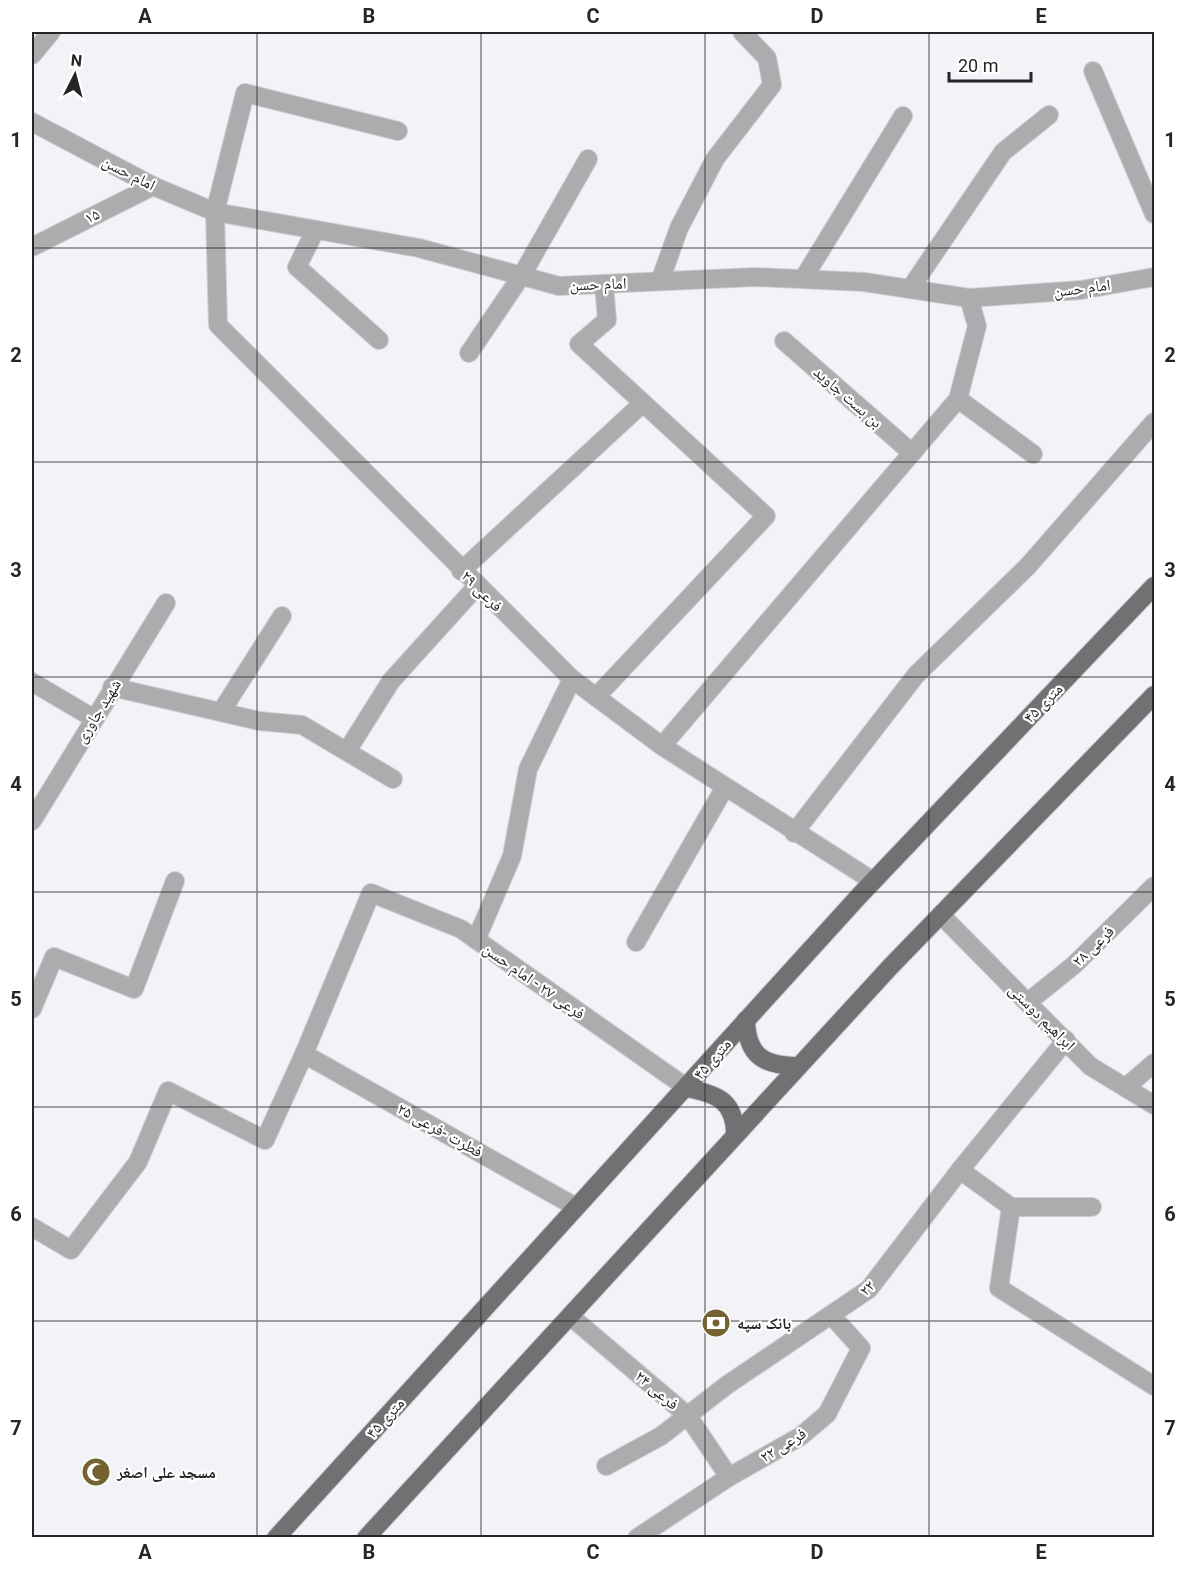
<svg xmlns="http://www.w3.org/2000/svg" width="1186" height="1569" font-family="Roboto,'Noto Naskh Arabic',sans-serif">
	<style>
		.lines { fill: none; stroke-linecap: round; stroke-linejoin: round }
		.minor-casing { stroke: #cdced1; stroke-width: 20 }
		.major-casing { stroke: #cdced1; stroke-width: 20 }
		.minor { stroke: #abacad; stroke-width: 18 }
		.major { stroke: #707173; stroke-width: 18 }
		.grid { fill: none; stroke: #242526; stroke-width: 1.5; stroke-opacity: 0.55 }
		.labels { text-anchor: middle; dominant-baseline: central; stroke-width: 4.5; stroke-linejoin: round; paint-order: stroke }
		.street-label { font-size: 16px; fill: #242526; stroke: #fff }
		.poi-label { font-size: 16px; font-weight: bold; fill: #242526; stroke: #fff; text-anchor: start }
		.neatline { fill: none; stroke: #242526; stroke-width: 2 }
		.grid-label { font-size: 20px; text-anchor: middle; font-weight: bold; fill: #242526 }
	</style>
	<rect width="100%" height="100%" fill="#f2f3f7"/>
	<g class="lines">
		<g class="minor-casing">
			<g id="minor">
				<path d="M 32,55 L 51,32"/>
				<path d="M 1093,71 L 1154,214"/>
				<path d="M 32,122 L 153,186 L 215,212 L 419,248 L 559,286 L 755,277 L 864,282 L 969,298 L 1081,290 L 1154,277"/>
				<path d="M 398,131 L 245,93 L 215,212 L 218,325 L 572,679 L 662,746 L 873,881"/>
				<path d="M 315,231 L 297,267 L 379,340"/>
				<path d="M 32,247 L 153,186"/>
				<path d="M 803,279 L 903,116"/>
				<path d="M 660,281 L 679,228 L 715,159 L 772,85 L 767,58 L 742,32"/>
				<path d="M 910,289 L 1003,152 L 1049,115"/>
				<path d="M 784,341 L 912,453"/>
				<path d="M 469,353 L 522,275 L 588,159"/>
				<path d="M 958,399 L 1033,454"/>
				<path d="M 461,571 L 643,403"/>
				<path d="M 32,682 L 93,718"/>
				<path d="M 112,687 L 259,721 L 302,725 L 393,779"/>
				<path d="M 596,697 L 766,516 L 579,344 L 607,320 L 604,284"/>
				<path d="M 221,712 L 282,616"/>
				<path d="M 662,746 L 958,399 L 977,326 L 969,298"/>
				<path d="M 347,751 L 391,681 L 477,586"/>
				<path d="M 32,821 L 166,603"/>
				<path d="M 794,833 L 916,675 L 1028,566 L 1154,422"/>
				<path d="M 941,915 L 1090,1066 L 1154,1105"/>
				<path d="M 476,940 L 512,856 L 528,769 L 572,679"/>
				<path d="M 636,942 L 725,787"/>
				<path d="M 1028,1002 L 1074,965 L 1154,886"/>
				<path d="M 32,1009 L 54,957 L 134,989 L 175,881"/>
				<path d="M 304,1054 L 576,1207"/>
				<path d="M 1126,1087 L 1154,1063"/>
				<path d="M 960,1170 L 1011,1207 L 999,1288 L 1154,1386"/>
				<path d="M 1011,1207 L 1092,1207"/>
				<path d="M 32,1227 L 71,1250 L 138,1162 L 168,1091 L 265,1140 L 304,1054 L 371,893 L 461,929 L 687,1088"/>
				<path d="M 570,1316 L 688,1416 L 729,1477"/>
				<path d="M 606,1466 L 661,1436 L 727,1385 L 869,1289 L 960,1170 L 1066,1040"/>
				<path d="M 637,1538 L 729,1477 L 801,1436 L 827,1414 L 861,1348 L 831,1315"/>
			</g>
		</g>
		<g class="major-casing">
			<g id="major">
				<path d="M 746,1020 C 747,1057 765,1066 799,1066"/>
				<path d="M 687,1088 C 717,1094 735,1101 735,1134"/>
				<path d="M 276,1538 L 860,895 L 1154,586"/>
				<path d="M 366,1538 L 891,966 L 1154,695"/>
			</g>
		</g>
		<use href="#minor" class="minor"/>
		<use href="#major" class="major"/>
	</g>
	<path class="grid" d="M 257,32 L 257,1538M 481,32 L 481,1538M 705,32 L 705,1538M 929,32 L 929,1538M 32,248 L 1154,248M 32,462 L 1154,462M 32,677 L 1154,677M 32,892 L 1154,892M 32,1107 L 1154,1107M 32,1321 L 1154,1321"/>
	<defs>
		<g id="bank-disc" transform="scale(1.5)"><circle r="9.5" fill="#746230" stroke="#fff"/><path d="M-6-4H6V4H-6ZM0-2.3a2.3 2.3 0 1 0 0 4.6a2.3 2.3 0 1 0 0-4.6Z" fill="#fff"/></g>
		<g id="mosque-disc" transform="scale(1.5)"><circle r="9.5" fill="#746230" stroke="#fff"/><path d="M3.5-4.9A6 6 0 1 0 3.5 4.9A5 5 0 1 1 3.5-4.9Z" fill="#fff"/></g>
	</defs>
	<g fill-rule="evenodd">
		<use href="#bank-disc" x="716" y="1323"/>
		<use href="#mosque-disc" x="96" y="1472"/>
	</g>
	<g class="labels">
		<g class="street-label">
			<text transform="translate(129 173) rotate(27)">امام حسن</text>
			<text transform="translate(92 216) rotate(-27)">۱۵</text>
			<text transform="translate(598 284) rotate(-2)">امام حسن</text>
			<text transform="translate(1082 288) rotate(-7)">امام حسن</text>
			<text transform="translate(848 397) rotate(41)">بن بست جاوید</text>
			<text transform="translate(482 591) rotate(45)">فرعی ۲۹</text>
			<text transform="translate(1043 703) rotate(-46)">۴۵ متری</text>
			<text transform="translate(98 711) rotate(-58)">شهید جاوری</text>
			<text transform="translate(1093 946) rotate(-44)">فرعی ۲۸</text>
			<text transform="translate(534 981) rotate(35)">فرعی ۲۷ - امام حسن</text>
			<text transform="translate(1042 1017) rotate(45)">ابراهیم دوستی</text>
			<text transform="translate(712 1059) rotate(-49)">۴۵ متری</text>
			<text transform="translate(440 1130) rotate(29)">فطرت -فرعی ۲۵</text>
			<text transform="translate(867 1288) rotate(-44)">۲۲</text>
			<text transform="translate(657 1390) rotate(40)">فرعی ۲۴</text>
			<text transform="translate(385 1418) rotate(-48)">۴۵ متری</text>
			<text transform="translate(783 1445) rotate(-32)">فرعی ۲۲</text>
		</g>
		<g class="poi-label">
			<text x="737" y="1323">بانک سپه</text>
			<text x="117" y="1472">مسجد علی اصغر</text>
		</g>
	</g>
	<rect width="1186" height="1569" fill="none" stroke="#ffffff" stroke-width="66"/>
	<g transform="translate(75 75) rotate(6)" stroke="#ffffff" stroke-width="4.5" paint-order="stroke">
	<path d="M0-4.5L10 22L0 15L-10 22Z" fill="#242526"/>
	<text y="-9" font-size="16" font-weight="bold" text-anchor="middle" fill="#242526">N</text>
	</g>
	<path d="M949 72v9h82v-9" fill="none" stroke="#242526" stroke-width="3"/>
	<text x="958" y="72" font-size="18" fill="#242526" stroke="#ffffff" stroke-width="4.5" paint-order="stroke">20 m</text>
	<rect x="33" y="33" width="1120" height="1503" class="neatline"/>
	<g class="grid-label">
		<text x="145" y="23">A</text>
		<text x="369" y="23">B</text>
		<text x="593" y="23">C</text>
		<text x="817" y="23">D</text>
		<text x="1041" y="23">E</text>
		<text x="16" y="147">1</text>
		<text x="1170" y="147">1</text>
		<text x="16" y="362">2</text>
		<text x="1170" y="362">2</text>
		<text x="16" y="577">3</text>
		<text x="1170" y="577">3</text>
		<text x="16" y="791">4</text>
		<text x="1170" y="791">4</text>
		<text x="16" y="1006">5</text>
		<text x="1170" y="1006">5</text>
		<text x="16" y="1221">6</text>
		<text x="1170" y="1221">6</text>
		<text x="16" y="1435">7</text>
		<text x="1170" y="1435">7</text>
		<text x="145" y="1559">A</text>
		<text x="369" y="1559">B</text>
		<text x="593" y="1559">C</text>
		<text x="817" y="1559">D</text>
		<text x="1041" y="1559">E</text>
	</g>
</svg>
